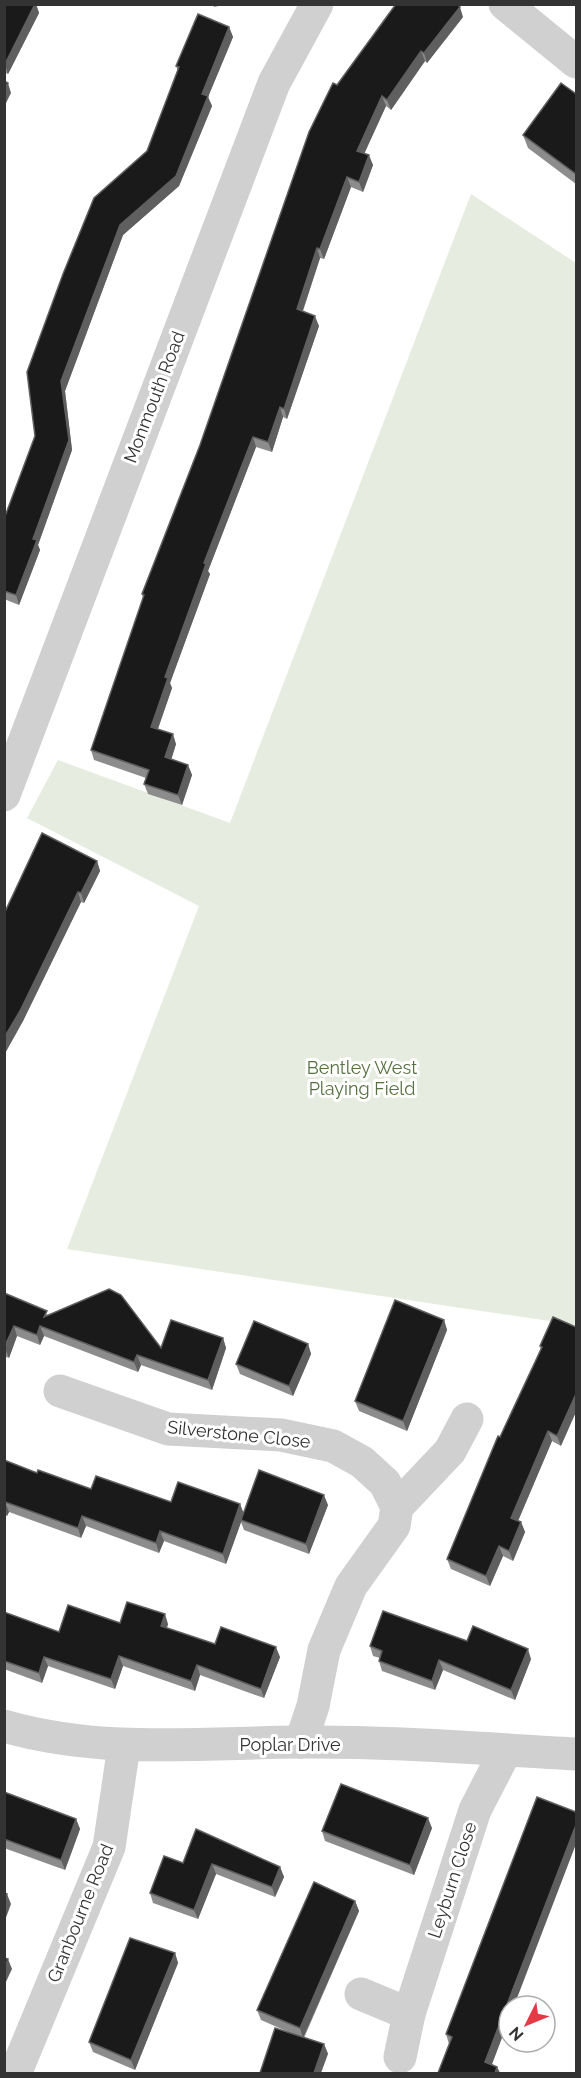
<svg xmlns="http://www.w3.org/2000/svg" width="581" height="2078" font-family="Raleway,sans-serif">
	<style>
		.green { fill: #e6ecdf }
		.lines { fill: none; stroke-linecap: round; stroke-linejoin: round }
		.minor { stroke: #d0d0d0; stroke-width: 33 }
		.wall { fill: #8c8c8c }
		.shaded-wall { fill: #5f5f5f }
		.building { fill: #1a1a1a; stroke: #5f5f5f; stroke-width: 1.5 }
		.labels { text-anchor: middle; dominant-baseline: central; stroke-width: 6; stroke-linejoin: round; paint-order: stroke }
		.street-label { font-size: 18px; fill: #333; stroke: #fff }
		.park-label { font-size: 18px; fill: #56703f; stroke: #fff }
	</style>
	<rect width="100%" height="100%" fill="#fff"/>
	<path class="green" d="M 471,194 L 576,263 L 576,1325 L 67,1249 L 199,906 L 27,818 L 58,760 L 230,823 Z"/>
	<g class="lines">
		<g class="minor">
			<path d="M 505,4 L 576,62"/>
			<path d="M 4,795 L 274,83 L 317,4"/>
			<path d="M 60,1391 L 168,1429 L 281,1435 L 333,1446 L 362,1462 L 385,1483 L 397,1507"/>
			<path d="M 4,1726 C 101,1754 200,1743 299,1742 C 391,1741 484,1749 576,1754"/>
			<path d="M 301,1742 L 313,1706 L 324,1650 L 351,1586 L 394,1526 L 397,1507 L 450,1451 L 467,1419"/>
			<path d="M 361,1994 L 409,2014"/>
			<path d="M 400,2057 L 409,2014 L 475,1810 L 506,1750"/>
			<path d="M 15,2074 L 109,1847 L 124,1746"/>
		</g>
	</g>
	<g class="wall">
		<path d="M 4,4 L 36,4 L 39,13 L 8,74 L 4,72 Z"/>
		<path d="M 213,4 L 228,4 L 214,7 Z"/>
		<path d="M 463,17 L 427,63 L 425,61 L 391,110 L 386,106 L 364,153 L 373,165 L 363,192 L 351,187 L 324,259 L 320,258 L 303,311 L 319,326 L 287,419 L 283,417 L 272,452 L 256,447 L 208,571 L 210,574 L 170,683 L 172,688 L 158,729 L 176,744 L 171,759 L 188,765 L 192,775 L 182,805 L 148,794 L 144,784 L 146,778 L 94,760 L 91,750 L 143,598 L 142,594 L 200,445 L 337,85 Z"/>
		<path d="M 229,27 L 233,37 L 208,97 L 212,106 L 179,186 L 123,235 L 65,391 L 72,450 L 38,545 L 40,550 L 19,605 L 4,599 L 4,519 L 178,71 L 176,66 Z"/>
		<path d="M 576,94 L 576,184 L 528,148 L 523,135 Z"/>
		<path d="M 97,861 L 100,871 L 84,903 L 81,902 L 23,1021 L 4,1055 L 4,914 Z"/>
		<path d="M 4,1293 L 48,1315 L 161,1348 L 223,1338 L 226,1348 L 212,1390 L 141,1365 L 138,1372 L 44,1336 L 40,1345 L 17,1336 L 9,1358 L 4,1356 Z"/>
		<path d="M 553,1317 L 561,1446 L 552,1441 L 518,1521 L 521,1522 L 525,1532 L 513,1561 L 503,1556 L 490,1586 L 451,1569 L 447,1559 L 541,1350 L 540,1346 Z"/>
		<path d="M 444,1320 L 447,1330 L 407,1431 L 359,1411 L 355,1401 Z"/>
		<path d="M 308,1344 L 311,1354 L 293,1396 L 240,1374 L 236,1364 Z"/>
		<path d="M 4,1460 L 37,1473 L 91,1489 L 171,1502 L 240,1504 L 243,1513 L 328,1505 L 309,1554 L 244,1530 L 241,1522 L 226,1564 L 164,1541 L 159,1553 L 86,1526 L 81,1538 L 9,1512 L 7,1516 L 4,1515 Z"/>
		<path d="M 4,1612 L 59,1632 L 120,1623 L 168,1624 L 167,1628 L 215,1644 L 280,1657 L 264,1698 L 200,1675 L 195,1691 L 123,1666 L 115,1689 L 48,1666 L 42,1683 L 4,1669 Z"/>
		<path d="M 467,1641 L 531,1659 L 515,1700 L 443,1670 L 435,1690 L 382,1671 L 379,1661 L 380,1658 L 373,1656 L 370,1646 Z"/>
		<path d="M 4,1792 L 76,1819 L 80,1829 L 65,1870 L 4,1848 Z"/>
		<path d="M 432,1828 L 414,1875 L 325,1841 L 322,1831 Z"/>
		<path d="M 183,1863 L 280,1867 L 284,1877 L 275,1897 L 216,1874 L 198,1919 L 153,1903 L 150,1893 Z"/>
		<path d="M 355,1901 L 359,1911 L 304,2038 L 324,2044 L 328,2054 L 293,2034 L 261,2020 L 257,2010 Z"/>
		<path d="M 175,1953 L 178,1963 L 135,2070 L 93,2052 L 89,2042 Z"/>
		<path d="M 509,2019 L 492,2064 L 497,2067 L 500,2073 L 438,2073 L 449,2044 L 446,2034 Z"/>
	</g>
	<g class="shaded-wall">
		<path d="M 31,4 L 36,4 L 39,13 L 8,74 L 5,64 Z"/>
		<path d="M 460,7 L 463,17 L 427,63 L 424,53 Z"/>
		<path d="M 229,27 L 233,37 L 208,97 L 212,106 L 179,186 L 123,235 L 65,391 L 72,450 L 38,545 L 40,550 L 19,605 L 16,595 L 33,539 L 61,381 L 120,225 L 202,94 Z"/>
		<path d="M 421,51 L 425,61 L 391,110 L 387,100 Z"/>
		<path d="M 8,83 L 11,93 L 4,107 L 4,89 Z"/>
		<path d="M 382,96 L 386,106 L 361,161 L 357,151 Z"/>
		<path d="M 369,155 L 373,165 L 363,192 L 359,182 Z"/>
		<path d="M 347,177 L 351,187 L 324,259 L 320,249 Z"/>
		<path d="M 317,248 L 320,258 L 300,319 L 297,309 Z"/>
		<path d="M 315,316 L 319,326 L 287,419 L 284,409 Z"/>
		<path d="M 280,407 L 283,417 L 272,452 L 268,442 Z"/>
		<path d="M 253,437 L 256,447 L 208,571 L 210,574 L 170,683 L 172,688 L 155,737 L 151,727 L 165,677 L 204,563 Z"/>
		<path d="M 173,734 L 176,744 L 169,767 L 165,757 Z"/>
		<path d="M 188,765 L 192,775 L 182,805 L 178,795 Z"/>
		<path d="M 97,861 L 100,871 L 84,903 L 81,893 Z"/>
		<path d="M 78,892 L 81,902 L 23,1021 L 4,1055 L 4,1038 Z"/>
		<path d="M 444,1320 L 447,1330 L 407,1431 L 403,1421 Z"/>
		<path d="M 14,1326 L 17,1336 L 9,1358 L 5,1348 Z"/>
		<path d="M 40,1326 L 44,1336 L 40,1345 L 37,1335 Z"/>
		<path d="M 223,1338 L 226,1348 L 212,1390 L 208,1380 Z"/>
		<path d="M 308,1344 L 311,1354 L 293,1396 L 289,1386 Z"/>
		<path d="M 137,1355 L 141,1365 L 138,1372 L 134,1362 Z"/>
		<path d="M 576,1394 L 576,1412 L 561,1446 L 557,1436 Z"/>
		<path d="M 548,1431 L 552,1441 L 515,1528 L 511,1518 Z"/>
		<path d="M 324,1495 L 328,1505 L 309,1554 L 306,1544 Z"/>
		<path d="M 5,1502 L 9,1512 L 7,1516 L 4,1509 Z"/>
		<path d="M 240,1504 L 244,1514 L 226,1564 L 223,1554 Z"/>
		<path d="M 82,1516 L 86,1526 L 81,1538 L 78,1528 Z"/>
		<path d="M 521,1522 L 525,1532 L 513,1561 L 509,1551 Z"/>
		<path d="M 160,1531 L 164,1541 L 159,1553 L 156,1543 Z"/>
		<path d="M 499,1546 L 503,1556 L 490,1586 L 486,1576 Z"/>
		<path d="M 165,1614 L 168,1624 L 164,1636 L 161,1626 Z"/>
		<path d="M 276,1647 L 280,1657 L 264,1698 L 261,1689 Z"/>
		<path d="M 528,1649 L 531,1659 L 515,1700 L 511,1690 Z"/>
		<path d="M 119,1656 L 123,1666 L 115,1689 L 111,1679 Z"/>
		<path d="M 44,1657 L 48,1666 L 42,1683 L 39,1673 Z"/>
		<path d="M 439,1660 L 443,1670 L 435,1690 L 432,1681 Z"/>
		<path d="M 197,1665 L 200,1675 L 195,1691 L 191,1681 Z"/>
		<path d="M 428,1818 L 432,1828 L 414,1875 L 410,1865 Z"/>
		<path d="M 76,1819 L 80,1829 L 65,1870 L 61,1860 Z"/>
		<path d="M 576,1825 L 576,1844 L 514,2006 L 509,2006 L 509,2019 L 489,2072 L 485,2062 Z"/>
		<path d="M 212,1864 L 216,1874 L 198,1919 L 194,1910 Z"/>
		<path d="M 280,1867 L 284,1877 L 275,1897 L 272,1887 Z"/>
		<path d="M 7,1894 L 11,1904 L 4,1923 L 4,1902 Z"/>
		<path d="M 355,1901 L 359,1911 L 303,2038 L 300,2028 Z"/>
		<path d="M 175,1953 L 178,1963 L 135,2070 L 131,2060 Z"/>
		<path d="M 8,1959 L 12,1969 L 4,1986 L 4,1968 Z"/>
		<path d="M 324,2044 L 328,2054 L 321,2073 L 314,2073 Z"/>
		<path d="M 497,2067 L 500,2073 L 495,2073 Z"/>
	</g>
	<g class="building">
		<path d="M 4,4 L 35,4 L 5,64 L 4,64 Z"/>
		<path d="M 396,4 L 457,4 L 460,7 L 424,53 L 421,51 L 387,100 L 382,96 L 357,151 L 369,155 L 359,182 L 347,177 L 320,249 L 317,248 L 297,309 L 315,316 L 284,409 L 280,407 L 268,442 L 253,437 L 204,563 L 206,564 L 165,677 L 168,678 L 151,727 L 173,734 L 165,757 L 188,765 L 178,795 L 144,784 L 149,770 L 91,750 L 144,595 L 142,594 L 200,445 L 309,132 L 333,83 L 337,85 Z"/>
		<path d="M 198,14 L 229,27 L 202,94 L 208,96 L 176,176 L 120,225 L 61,381 L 69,440 L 33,539 L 37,540 L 16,595 L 4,591 L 4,519 L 35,436 L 27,372 L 63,274 L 94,198 L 147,151 L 179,67 L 176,66 Z"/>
		<path d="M 4,81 L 8,83 L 4,89 Z"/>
		<path d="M 561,83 L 576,94 L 576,174 L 523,135 Z"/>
		<path d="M 42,833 L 97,861 L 81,893 L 78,892 L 20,1011 L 4,1038 L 4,914 Z"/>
		<path d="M 109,1289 L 121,1295 L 161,1348 L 171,1320 L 223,1338 L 208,1380 L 137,1355 L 134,1362 L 40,1326 L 37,1335 L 14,1326 L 4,1348 L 4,1293 L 47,1311 L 44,1317 Z"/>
		<path d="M 395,1300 L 444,1320 L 403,1421 L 355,1401 Z"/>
		<path d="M 553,1317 L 576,1327 L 576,1394 L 557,1436 L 548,1431 L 511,1518 L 521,1522 L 509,1551 L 499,1546 L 486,1576 L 447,1559 L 498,1436 L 500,1437 L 542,1347 L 540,1346 Z"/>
		<path d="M 254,1321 L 308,1344 L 289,1386 L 236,1364 Z"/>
		<path d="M 4,1460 L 37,1473 L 38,1470 L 91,1489 L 96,1476 L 171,1502 L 178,1482 L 240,1504 L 223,1554 L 160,1531 L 156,1543 L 82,1516 L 78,1528 L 5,1502 L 4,1504 Z"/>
		<path d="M 259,1470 L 324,1495 L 306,1544 L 241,1520 Z"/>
		<path d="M 127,1602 L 165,1614 L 161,1626 L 215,1644 L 221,1627 L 276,1647 L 261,1689 L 197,1665 L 191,1681 L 119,1656 L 111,1679 L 44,1657 L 39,1673 L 4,1661 L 4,1612 L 59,1632 L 68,1605 L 120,1623 Z"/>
		<path d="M 383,1611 L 467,1641 L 473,1626 L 528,1649 L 511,1690 L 439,1660 L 432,1681 L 379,1661 L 382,1651 L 370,1646 Z"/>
		<path d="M 341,1784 L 428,1818 L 410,1865 L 322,1831 Z"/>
		<path d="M 4,1792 L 76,1819 L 61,1860 L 4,1839 Z"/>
		<path d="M 537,1797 L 576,1812 L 576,1825 L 485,2062 L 497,2067 L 495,2073 L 438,2073 L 452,2037 L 446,2034 Z"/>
		<path d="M 196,1829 L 280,1867 L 272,1887 L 212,1864 L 194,1910 L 150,1893 L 164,1856 L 183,1863 Z"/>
		<path d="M 314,1882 L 355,1901 L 300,2028 L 257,2010 Z"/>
		<path d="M 4,1893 L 7,1894 L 4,1902 Z"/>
		<path d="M 130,1938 L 175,1953 L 131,2060 L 89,2042 Z"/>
		<path d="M 4,1958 L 8,1959 L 4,1968 Z"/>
		<path d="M 275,2028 L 324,2044 L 314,2073 L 260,2073 Z"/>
	</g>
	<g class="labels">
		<g class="street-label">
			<text transform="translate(154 397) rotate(-69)">Monmouth Road</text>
			<text transform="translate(239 1434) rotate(6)">Silverstone Close</text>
			<text x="290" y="1744">Poplar Drive</text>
			<text transform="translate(452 1880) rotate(-72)">Leyburn Close</text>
			<text transform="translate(80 1913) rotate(-68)">Granbourne Road</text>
		</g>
		<g class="park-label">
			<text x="362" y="1067">Bentley West<tspan x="362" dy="21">Playing Field</tspan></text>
		</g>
	</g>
	<rect width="581" height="2078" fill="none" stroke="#333333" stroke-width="12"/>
	<g transform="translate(527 2024) rotate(227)"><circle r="28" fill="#ffffff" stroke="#adadad" stroke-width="1.5"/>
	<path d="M0-4.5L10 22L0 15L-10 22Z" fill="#e63946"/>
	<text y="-9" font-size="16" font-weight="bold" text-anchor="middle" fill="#333333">N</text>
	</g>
</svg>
